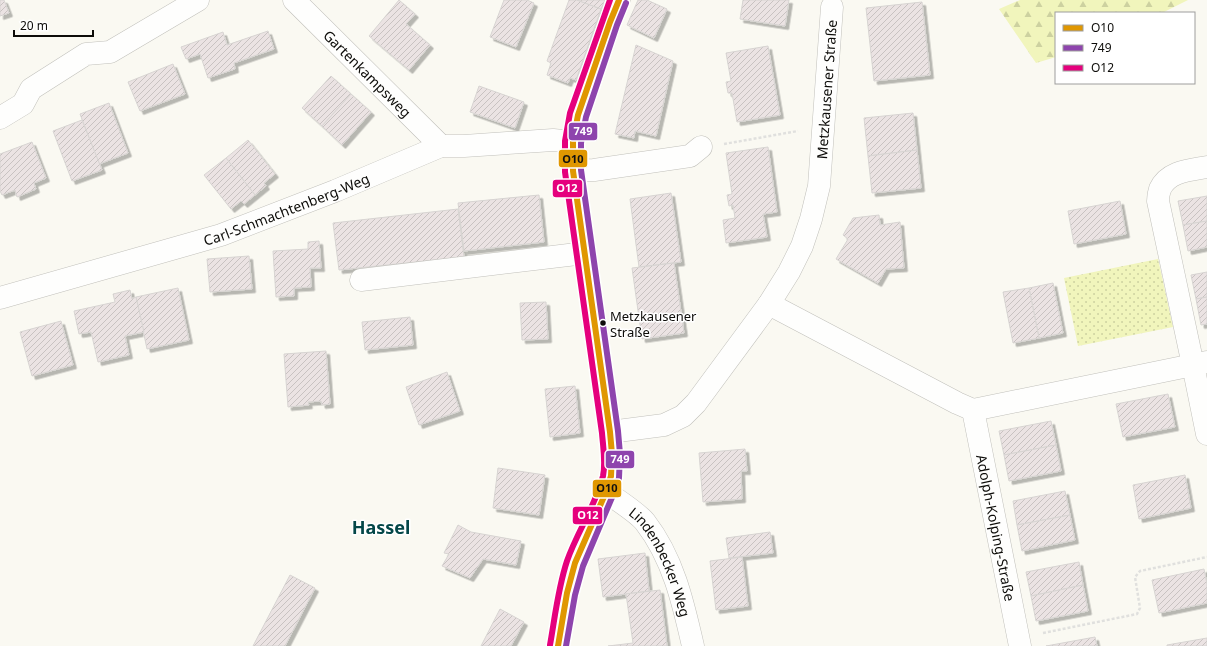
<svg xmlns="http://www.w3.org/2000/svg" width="1207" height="646" font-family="'Noto Sans',sans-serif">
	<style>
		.forest { fill: url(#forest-firs) }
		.park { fill: url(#park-dots) }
		.building { fill: url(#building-hatch); stroke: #d7d4d2; filter: url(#shadow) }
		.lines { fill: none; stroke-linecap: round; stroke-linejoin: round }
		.minor-casing { stroke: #c1c0bb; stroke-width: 23 }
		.path { stroke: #e0e0de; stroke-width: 2.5; stroke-dasharray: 3 2; stroke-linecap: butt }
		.minor { stroke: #fefefd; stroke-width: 22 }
		.bus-1-casing { stroke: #fff; stroke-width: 9 }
		.bus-2-casing { stroke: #fff; stroke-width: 9 }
		.bus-3-casing { stroke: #fff; stroke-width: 9 }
		.bus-1 { stroke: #e09701; stroke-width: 6 }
		.bus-2 { stroke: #8e44ad; stroke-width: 6 }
		.bus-3 { stroke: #e5007d; stroke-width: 6 }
		.bus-dot { fill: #0d0c09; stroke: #fff; stroke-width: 1.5 }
		.labels { text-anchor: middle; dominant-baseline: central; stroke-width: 3; stroke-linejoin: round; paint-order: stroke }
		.bus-label { font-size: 13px; fill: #0d0c09; stroke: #fff; text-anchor: start }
		.street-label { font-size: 14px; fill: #0d0c09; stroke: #fff }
		.district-label { font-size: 18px; font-weight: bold; fill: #044748; stroke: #fff }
		.line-badge { stroke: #fff; stroke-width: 1.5 }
		.badge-label { font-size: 11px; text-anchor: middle; font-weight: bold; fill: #fff }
		.pale-badge-label { font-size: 11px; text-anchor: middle; font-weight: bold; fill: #111 }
	</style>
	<defs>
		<pattern id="forest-firs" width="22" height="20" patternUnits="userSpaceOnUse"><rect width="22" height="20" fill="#f1f5bc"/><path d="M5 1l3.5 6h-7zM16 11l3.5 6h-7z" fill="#cdd1a0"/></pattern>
		<pattern id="park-dots" width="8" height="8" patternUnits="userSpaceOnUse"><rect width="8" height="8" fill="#f1f5bc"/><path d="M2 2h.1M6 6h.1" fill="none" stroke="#cdd1a0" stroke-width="1.8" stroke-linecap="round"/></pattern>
		<pattern id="building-hatch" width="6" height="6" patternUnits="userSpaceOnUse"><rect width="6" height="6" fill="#ebe3e3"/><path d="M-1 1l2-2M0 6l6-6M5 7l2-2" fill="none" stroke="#c8c2c1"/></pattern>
		<filter id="shadow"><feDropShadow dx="3.5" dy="3.5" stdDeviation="0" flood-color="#0004"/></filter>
	</defs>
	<rect width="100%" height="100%" fill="#faf9f2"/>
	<path class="forest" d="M 1020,0 L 1188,0 L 1162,13 L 1056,13 L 1056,57 L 1036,63 L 999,9 Z"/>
	<path class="park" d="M 1158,259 L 1173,327 L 1078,346 L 1064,278 Z"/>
	<g class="building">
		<path d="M 0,0 L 4,0 L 9,13 L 0,16 Z"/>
		<path d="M 399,0 L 415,14 L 406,24 L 430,45 L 409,70 L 369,36 Z"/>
		<path d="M 504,0 L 527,0 L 534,3 L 516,47 L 490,37 Z"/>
		<path d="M 569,0 L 577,0 L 601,9 L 576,80 L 570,78 L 568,83 L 547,75 L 551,63 L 547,61 Z"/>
		<path d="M 577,0 L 605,0 L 601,9 Z"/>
		<path d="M 638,0 L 647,0 L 667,9 L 654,38 L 627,25 Z"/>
		<path d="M 743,0 L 789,0 L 785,26 L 740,19 Z"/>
		<path d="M 922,2 L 930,75 L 874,81 L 866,8 Z"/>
		<path d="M 268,31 L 274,49 L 234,63 L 235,69 L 208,78 L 200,54 L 186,59 L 181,47 L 223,32 L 227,45 Z"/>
		<path d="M 636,45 L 673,61 L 656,136 L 635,131 L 634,138 L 615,134 Z"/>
		<path d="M 768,46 L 780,115 L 737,122 L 732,93 L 728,93 L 726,82 L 731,81 L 726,53 Z"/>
		<path d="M 173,64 L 185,94 L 140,111 L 128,82 Z"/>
		<path d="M 331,76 L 351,94 L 322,126 L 302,108 Z"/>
		<path d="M 479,86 L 524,102 L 515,128 L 470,112 Z"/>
		<path d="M 351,94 L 371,112 L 342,145 L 322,126 Z"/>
		<path d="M 109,103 L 128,153 L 99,164 L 80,114 Z"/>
		<path d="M 913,113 L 917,150 L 868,156 L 864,118 Z"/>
		<path d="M 82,120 L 102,170 L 72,181 L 53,131 Z"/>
		<path d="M 248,140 L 275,174 L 264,183 L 266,186 L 255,195 L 226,158 Z"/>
		<path d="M 32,142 L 46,178 L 34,183 L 36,189 L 17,197 L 15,190 L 2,195 L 0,191 L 0,154 Z"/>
		<path d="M 768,147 L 777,212 L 763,214 L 767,237 L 726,243 L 723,220 L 735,218 L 733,205 L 729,206 L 727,195 L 732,194 L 726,153 Z"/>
		<path d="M 917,150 L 921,188 L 872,193 L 868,156 Z"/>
		<path d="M 226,158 L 255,195 L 244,204 L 241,201 L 231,209 L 204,175 Z"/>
		<path d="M 671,193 L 681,262 L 639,267 L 630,199 Z"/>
		<path d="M 539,195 L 544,242 L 464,251 L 458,203 Z"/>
		<path d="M 1207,196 L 1207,221 L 1183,225 L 1178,201 Z"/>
		<path d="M 1120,201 L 1126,234 L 1074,244 L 1068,211 Z"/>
		<path d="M 458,209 L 464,257 L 339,270 L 333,223 Z"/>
		<path d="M 879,215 L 880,225 L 900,222 L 904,268 L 886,269 L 878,283 L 836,259 L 848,239 L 843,235 L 853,218 Z"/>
		<path d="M 1207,221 L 1207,247 L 1188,251 L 1183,225 Z"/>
		<path d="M 319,241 L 321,268 L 310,268 L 311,287 L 294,288 L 294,296 L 276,297 L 273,251 L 308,249 L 308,242 Z"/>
		<path d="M 249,256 L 252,289 L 210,292 L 207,259 Z"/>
		<path d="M 674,263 L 684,333 L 642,339 L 632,268 Z"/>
		<path d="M 1207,272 L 1207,297 L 1196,299 L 1191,275 Z"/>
		<path d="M 1053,283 L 1063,333 L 1039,338 L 1029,288 Z"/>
		<path d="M 178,288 L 189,340 L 147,349 L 136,297 Z"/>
		<path d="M 1029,288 L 1039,338 L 1013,343 L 1003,292 Z"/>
		<path d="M 130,290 L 132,299 L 136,297 L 144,332 L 125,336 L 129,355 L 98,362 L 91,332 L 79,334 L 74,311 L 115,302 L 113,294 Z"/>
		<path d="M 1207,297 L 1207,324 L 1201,325 L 1196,299 Z"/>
		<path d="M 546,302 L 548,339 L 522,340 L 520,303 Z"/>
		<path d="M 410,317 L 413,345 L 365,350 L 362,322 Z"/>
		<path d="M 61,321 L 73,365 L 32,376 L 20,332 Z"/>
		<path d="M 326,351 L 330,404 L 322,405 L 321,401 L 308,402 L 309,405 L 288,407 L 284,354 Z"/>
		<path d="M 447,372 L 460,411 L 419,425 L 406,387 Z"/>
		<path d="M 575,386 L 580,433 L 550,437 L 545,389 Z"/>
		<path d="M 1168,394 L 1175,427 L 1123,437 L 1116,404 Z"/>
		<path d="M 1051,421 L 1056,445 L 1004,455 L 999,431 Z"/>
		<path d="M 1056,445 L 1061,471 L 1009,481 L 1004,455 Z"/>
		<path d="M 745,449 L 747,471 L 741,471 L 742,499 L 703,502 L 699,453 Z"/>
		<path d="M 498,468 L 545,475 L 539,515 L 493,508 Z"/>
		<path d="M 1185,475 L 1191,508 L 1139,519 L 1133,485 Z"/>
		<path d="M 1065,491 L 1070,515 L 1017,525 L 1013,501 Z"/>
		<path d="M 1070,515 L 1075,540 L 1022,551 L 1017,525 Z"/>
		<path d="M 458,525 L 471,532 L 521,541 L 516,565 L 483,559 L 470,578 L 442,566 L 449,554 L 444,553 Z"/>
		<path d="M 770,532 L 773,553 L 729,558 L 726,538 Z"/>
		<path d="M 645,553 L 649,591 L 603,597 L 598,559 Z"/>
		<path d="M 742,557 L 748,606 L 716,610 L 710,561 Z"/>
		<path d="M 1079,562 L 1083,585 L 1031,596 L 1026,572 Z"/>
		<path d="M 1204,569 L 1207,584 L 1207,603 L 1159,613 L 1152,580 Z"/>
		<path d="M 290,575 L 315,588 L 285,646 L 253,646 Z"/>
		<path d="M 1083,585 L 1088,611 L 1036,621 L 1031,596 Z"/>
		<path d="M 660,590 L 667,646 L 608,646 L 633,643 L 626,594 Z"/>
		<path d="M 500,609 L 524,622 L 511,646 L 481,646 Z"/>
		<path d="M 1095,637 L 1097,646 L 1046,646 Z"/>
		<path d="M 1207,638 L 1207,646 L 1167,646 L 1167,645 Z"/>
	</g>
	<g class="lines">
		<g class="minor-casing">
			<g id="minor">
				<path id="s1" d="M 294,0 L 441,146"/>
				<path d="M 0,118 L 23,104 L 31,89 L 86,54 L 110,52 L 198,0"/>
				<path d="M 1207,167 C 1190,170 1168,171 1160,189 C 1159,192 1158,197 1158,201 L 1193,365 L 1207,362"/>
				<path d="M 573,171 L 594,170 L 690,156 L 701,147"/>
				<path d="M 361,280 L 585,253"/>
				<path id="s2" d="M 0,298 L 221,235 L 335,191 L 441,146 L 464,146 L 553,140 L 573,142"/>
				<path d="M 769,304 L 957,403 L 973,410 L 1193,365 L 1207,434"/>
				<path id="s3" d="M 973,410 L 1020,646"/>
				<path id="s4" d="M 610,432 L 664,425 L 683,416 L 696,403 L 769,304 L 789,272 L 802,246 L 811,219 L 819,186 L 832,7"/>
				<path id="s5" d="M 606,492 C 616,499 638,513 645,522 C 673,558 683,602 693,646"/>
				<path d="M 558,646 L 567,593 L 575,563 L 606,492 L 611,476 L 612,454 L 610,432 L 573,171 L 573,142 L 578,115 L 610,22 L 619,0"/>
			</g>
		</g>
		<g class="path">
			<path d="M 724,144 L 798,131"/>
			<path d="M 1043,633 L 1137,614 L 1140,608 L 1135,577 L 1140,571 L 1207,557"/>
		</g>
		<use href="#minor" class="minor"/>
		<g class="bus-1-casing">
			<path id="bus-1" d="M 558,646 L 567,593 L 575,563 L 606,492 L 611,476 L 612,454 L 610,432 L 573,171 L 573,142 L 578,115 L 610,22 L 619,0"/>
		</g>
		<g class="bus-2-casing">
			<path id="bus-2" d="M 566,646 L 575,595 L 583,566 L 613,495 L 619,478 L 620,454 L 618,431 L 581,170 L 581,143 L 586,117 L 617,25 L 626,3"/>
		</g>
		<g class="bus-3-casing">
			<path id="bus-3" d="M 550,645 C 555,617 558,588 567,561 C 577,532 596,505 603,476 C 606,462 603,447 602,433 L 565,172 L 565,141 L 570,113 L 610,0"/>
		</g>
		<use href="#bus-1" class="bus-1"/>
		<use href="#bus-2" class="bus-2"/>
		<use href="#bus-3" class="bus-3"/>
	</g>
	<circle class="bus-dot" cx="603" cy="323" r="3.5"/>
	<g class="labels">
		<g class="bus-label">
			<text x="610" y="316">Metzkausener<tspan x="610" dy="16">Straße</tspan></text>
		</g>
		<g class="street-label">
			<text stroke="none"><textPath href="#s1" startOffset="104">Gartenkampsweg</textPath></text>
			<text stroke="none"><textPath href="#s4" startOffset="443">Metzkausener Straße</textPath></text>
			<text stroke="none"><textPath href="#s2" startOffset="300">Carl-Schmachtenberg-Weg</textPath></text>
			<text stroke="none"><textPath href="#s3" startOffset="120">Adolph-Kolping-Straße</textPath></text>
			<text stroke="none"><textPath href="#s5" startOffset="92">Lindenbecker Weg</textPath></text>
		</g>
		<g class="district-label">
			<text x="381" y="527">Hassel</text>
		</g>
	</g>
	<g class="line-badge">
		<rect x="568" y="122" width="30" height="19" rx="4" fill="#8e44ad"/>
		<rect x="558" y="149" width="30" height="19" rx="4" fill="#e09701"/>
		<rect x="552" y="179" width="31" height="19" rx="4" fill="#e5007d"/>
		<rect x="605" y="450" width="30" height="19" rx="4" fill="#8e44ad"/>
		<rect x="592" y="479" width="30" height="19" rx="4" fill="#e09701"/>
		<rect x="572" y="506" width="31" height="19" rx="4" fill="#e5007d"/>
	</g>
	<g class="badge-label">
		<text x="583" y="135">749</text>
		<text x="567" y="192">O12</text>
		<text x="620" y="463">749</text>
		<text x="588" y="519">O12</text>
	</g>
	<g class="pale-badge-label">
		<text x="573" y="163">O10</text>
		<text x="607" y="492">O10</text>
	</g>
	<rect x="1055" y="12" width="140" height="72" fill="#ffffff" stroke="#9e9e9d"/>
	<rect x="1063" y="25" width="20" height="6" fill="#e09701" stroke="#9e9e9d"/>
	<text x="1091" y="32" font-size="12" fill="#0d0c09">O10</text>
	<rect x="1063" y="45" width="20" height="6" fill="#8e44ad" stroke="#9e9e9d"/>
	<text x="1091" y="52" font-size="12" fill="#0d0c09">749</text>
	<rect x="1063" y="65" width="20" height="6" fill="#e5007d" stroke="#9e9e9d"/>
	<text x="1091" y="72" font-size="12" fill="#0d0c09">O12</text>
	<path d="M14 30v6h79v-6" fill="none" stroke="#0d0c09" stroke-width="2"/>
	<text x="20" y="30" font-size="12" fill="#0d0c09" stroke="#ffffff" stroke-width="3" paint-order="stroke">20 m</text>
</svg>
